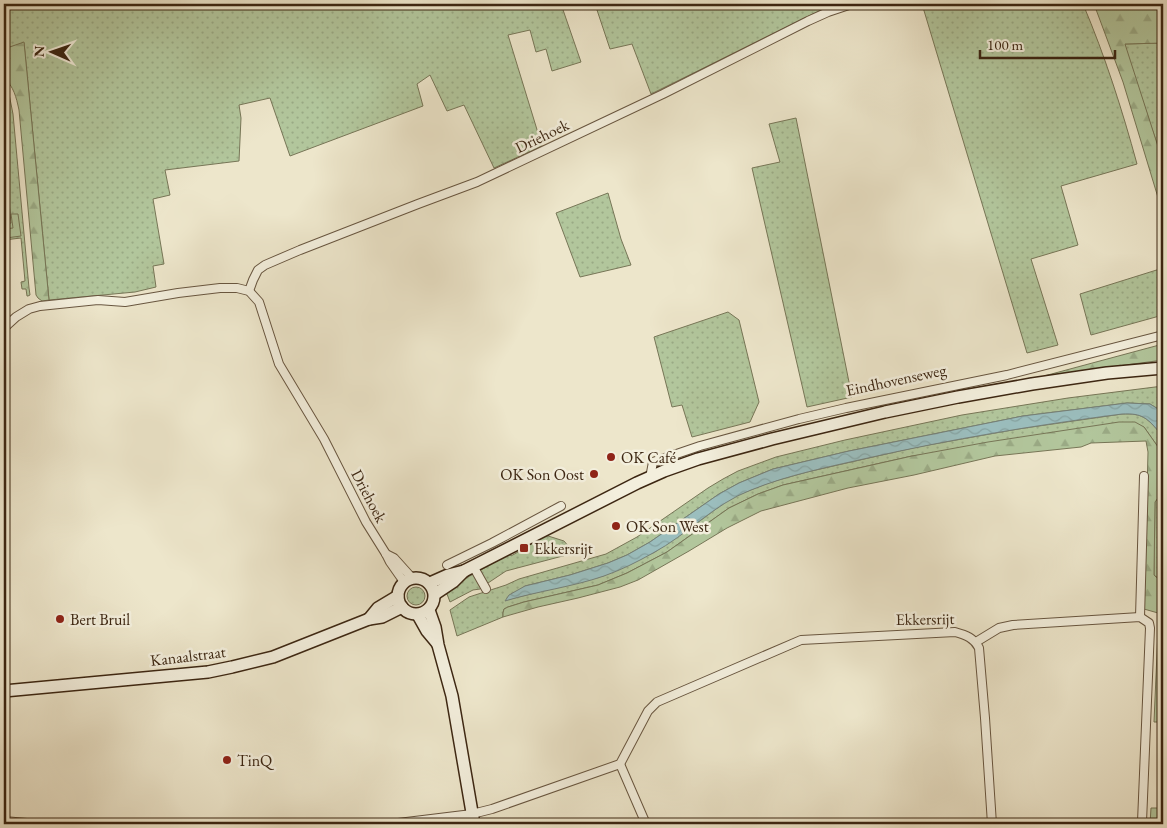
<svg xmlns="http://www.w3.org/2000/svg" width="1167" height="828" font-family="'EB Garamond',serif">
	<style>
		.grass { fill: url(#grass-dots); stroke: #777657 }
		.forest { fill: url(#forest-firs); stroke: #777657 }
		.park { fill: #b2c69c; stroke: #777657 }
		.water { fill: url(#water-waves); stroke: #758179 }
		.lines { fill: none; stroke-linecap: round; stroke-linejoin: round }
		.street-casing { stroke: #685640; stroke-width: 10 }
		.secondary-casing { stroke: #3c2612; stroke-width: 14 }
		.street { stroke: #f3efdd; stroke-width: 8 }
		.secondary { stroke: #f3efdd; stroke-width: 11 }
		.poi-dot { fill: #8f2418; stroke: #f3efdd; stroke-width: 2 }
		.labels { text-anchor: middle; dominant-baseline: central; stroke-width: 5; stroke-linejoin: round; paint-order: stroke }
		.street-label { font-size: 16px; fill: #3c2612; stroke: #f3efdd }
		.poi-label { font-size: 16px; fill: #3c2612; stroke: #f3efdd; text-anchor: start }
	</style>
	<defs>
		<pattern id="grass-dots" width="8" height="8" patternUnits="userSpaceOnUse" patternTransform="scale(1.25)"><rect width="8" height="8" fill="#b2c69c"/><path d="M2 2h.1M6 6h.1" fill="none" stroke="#9aaa85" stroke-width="1.8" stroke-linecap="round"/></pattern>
		<pattern id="forest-firs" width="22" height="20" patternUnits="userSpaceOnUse" patternTransform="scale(1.25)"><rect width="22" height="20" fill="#b2c69c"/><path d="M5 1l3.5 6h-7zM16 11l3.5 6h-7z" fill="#9aaa85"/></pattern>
		<pattern id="water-waves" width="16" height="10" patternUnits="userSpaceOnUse" patternTransform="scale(1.25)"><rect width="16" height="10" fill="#9bbebe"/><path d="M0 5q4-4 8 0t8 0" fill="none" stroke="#86a3a2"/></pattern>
	</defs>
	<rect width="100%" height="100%" fill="#ede6cb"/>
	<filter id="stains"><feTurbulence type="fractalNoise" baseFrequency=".004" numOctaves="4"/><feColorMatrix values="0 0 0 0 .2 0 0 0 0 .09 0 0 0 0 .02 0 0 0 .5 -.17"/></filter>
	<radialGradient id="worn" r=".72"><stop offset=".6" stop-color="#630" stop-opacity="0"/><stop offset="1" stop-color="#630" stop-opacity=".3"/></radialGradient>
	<g class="grass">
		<path d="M 4,4 L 561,4 L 581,62 L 552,71 L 546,49 L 536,52 L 530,30 L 508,35 L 542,146 L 494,168 L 464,105 L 447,111 L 430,75 L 417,84 L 423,106 L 290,156 L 270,98 L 239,105 L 241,118 L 239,161 L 165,170 L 170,195 L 153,199 L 164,264 L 153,266 L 156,287 L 135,292 L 49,300 L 24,43 L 4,49 Z"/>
		<path d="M 595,4 L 826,4 L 827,7 L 651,94 L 632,44 L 610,49 Z"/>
		<path d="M 922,4 L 1083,4 C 1105,56 1122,109 1137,164 L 1061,186 L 1078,245 L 1031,259 L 1058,345 L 1027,353 Z"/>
		<path d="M 1163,43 L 1163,162 L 1124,44 Z"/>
		<path d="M 4,86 L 9,94 L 13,114 L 29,288 L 30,295 L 28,296 L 27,296 L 26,289 L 22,289 L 21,282 L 25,281 L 21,238 L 4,240 L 4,224 L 11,223 L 9,202 L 4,202 Z"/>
		<path d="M 796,118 L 852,397 L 807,407 L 752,168 L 780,162 L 769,124 Z"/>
		<path d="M 608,193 L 621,239 L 631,265 L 580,277 L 556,213 Z"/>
		<path d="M 1163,268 L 1163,315 L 1091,335 L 1080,294 Z"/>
		<path d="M 728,312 L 739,320 L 759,402 L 750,422 L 692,437 L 682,405 L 672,407 L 654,337 Z"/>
		<path d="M 1163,386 L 1163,412 L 1150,404 L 1127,403 L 1023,416 L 849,451 L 773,469 L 739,483 L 719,494 L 650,542 L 627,555 L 608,563 L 570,575 L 525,586 L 506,600 L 603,576 L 655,552 L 704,518 L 725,502 L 735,496 L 771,482 L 807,472 L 917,447 L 1018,429 L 1122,414 C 1143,413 1147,418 1161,434 L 1163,434 L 1163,454 L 1144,427 L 912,456 L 783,485 L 758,494 L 729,508 L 667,552 L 627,573 L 598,585 L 524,602 L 508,607 L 504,609 L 503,613 L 503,617 L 457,636 L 450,610 L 469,597 L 506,585 L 519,579 L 606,554 L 637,537 L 708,488 L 723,479 L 738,471 L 776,457 L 845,440 L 962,415 L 1068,398 Z"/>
		<path d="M 1163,491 L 1163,582 L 1154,575 L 1155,502 Z"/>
		<path d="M 545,535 L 564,541 L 574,553 L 506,571 L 488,583 L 480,589 L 473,590 L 450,602 L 447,594 L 444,594 L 457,583 L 510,554 L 511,556 L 525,548 L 525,546 Z"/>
		<circle cx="416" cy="596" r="9"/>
	</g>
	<g class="forest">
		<path d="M 1094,4 L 1163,4 L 1163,43 L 1125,44 L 1163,162 L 1163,214 L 1123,82 Z"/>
		<path d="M 24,42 L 49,300 L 42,301 L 38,298 L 36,295 L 19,110 C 16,96 14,88 4,77 L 4,49 Z"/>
		<path d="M 1163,344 L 1163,360 L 1044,376 Z"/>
		<path d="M 1119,422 L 1135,422 L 1144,427 L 1163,454 L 1163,491 L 1155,502 L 1154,575 L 1156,577 L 1163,582 L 1163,621 L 1158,621 L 1158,613 L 1144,609 L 1148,452 L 1146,441 L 1091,443 L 1081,447 L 995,456 L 914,475 L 848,488 L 761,511 L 727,528 L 689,551 L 638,580 L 620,587 L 578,598 L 538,607 L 503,617 L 503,613 L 504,609 L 508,607 L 524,602 L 598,585 L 627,573 L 667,552 L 729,508 L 758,494 L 783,485 L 912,456 L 988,442 Z"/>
		<path d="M 1158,630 L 1163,631 L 1163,722 L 1154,722 Z"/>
		<path d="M 1163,766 L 1163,824 L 1150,824 L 1151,808 L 1162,808 Z"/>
	</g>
	<path class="park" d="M 11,214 L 18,214 L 21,236 L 6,238 L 5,229 L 13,228 Z"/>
	<path class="water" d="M 1127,403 L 1150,404 L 1163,412 L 1163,434 L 1161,434 C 1147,418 1143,413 1122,414 C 1036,425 952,439 868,458 C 828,467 788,475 751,490 C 714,504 687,535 653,553 C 637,562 621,570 604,576 C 572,587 538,591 505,601 L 509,595 L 525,586 L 570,575 L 608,563 L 627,555 L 650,542 L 719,494 L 739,483 L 773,469 L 849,451 L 1023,416 Z"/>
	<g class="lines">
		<g class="street-casing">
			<g id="street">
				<path d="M 249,291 L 253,280 L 258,270 L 265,265 L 300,250 L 418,204 L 477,182 L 663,94 L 808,21 L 828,12 L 852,4"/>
				<path d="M 4,328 L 16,317 L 29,309 L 40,306 L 98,300 L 125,302 L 178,293 L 220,288 L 237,288 L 249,291 L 259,302 L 279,364 L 324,439 L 366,522 L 386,554 L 390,562 L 404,582"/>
				<path d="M 650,478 L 653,462 L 700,446 L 799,419 L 846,408 L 1007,375 L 1163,335"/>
				<path d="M 386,554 L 394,558 L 412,578"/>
				<path d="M 447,565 L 492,543 L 561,506"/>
				<path d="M 473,566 L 486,589"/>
				<path d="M 1140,617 L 1144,476"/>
				<path d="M 976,642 L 999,628 L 1013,625 L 1140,617 L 1149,623 L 1150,628 L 1142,822 L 1139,824"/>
				<path d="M 620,764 L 646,824"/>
				<path d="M 4,821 L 38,824"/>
				<path d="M 390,824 L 472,814 L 492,809 L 620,764 L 648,711 L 657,702 L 801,640 L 955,632 C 966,635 974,638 979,648 L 985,718 L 992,824"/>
			</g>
		</g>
		<g class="secondary-casing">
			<g id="secondary">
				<circle cx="416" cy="596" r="18"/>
				<path d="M 430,583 L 448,575 L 464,571 L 637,483 L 664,471 L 698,459 L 772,439 L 885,412 L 958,397 L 1032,384 L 1107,373 L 1163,368"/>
				<path d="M 435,594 L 453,582 L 464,571"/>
				<path d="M 429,610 L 435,627 L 438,645 L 452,696 L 474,824"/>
				<path d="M 418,615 L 427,631 L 437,643"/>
				<path d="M 369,619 L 378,608 L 398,596"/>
				<path d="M 4,691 L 208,672 L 232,667 L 273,657 L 369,619 L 382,617 L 402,607"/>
			</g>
		</g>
		<use href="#street" class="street"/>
		<use href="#secondary" class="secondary"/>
	</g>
	<g class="poi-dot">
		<circle cx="611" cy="457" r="5"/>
		<circle cx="594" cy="474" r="5"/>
		<circle cx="616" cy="526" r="5"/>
		<rect x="519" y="543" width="10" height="10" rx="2.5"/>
		<circle cx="60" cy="619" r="5"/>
		<circle cx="227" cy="760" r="5"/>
	</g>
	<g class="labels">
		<g class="street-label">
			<text transform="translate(542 136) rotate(-26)">Driehoek</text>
			<text transform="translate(896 380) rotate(-12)">Eindhovenseweg</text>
			<text transform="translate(369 496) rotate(62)">Driehoek</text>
			<text transform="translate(925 619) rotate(-1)">Ekkersrijt</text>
			<text transform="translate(188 656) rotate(-7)">Kanaalstraat</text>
		</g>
		<g class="poi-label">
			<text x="621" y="457">OK Café</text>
			<text x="584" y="474" text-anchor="end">OK Son Oost</text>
			<text x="626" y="526">OK Son West</text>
			<text x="534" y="548">Ekkersrijt</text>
			<text x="70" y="619">Bert Bruil</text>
			<text x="237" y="760">TinQ</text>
		</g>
	</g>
	<rect width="1167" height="828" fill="none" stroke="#ede6cb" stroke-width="20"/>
	<rect x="5" y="5" width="1157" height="818" fill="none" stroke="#3c2612" stroke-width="2.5"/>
	<rect x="10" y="10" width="1147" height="808" fill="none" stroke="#3c2612"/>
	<g transform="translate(52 52) rotate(272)" stroke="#f3efdd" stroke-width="4" paint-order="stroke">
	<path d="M0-4L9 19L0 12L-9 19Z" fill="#3c2612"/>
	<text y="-8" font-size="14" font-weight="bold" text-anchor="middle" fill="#3c2612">N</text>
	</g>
	<path d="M980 50v8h135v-8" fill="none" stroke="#3c2612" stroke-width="2.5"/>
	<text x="987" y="50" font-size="15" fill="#3c2612" stroke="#f3efdd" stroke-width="4" paint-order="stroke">100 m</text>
	<rect width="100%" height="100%" filter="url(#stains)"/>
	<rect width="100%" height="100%" fill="url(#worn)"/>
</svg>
